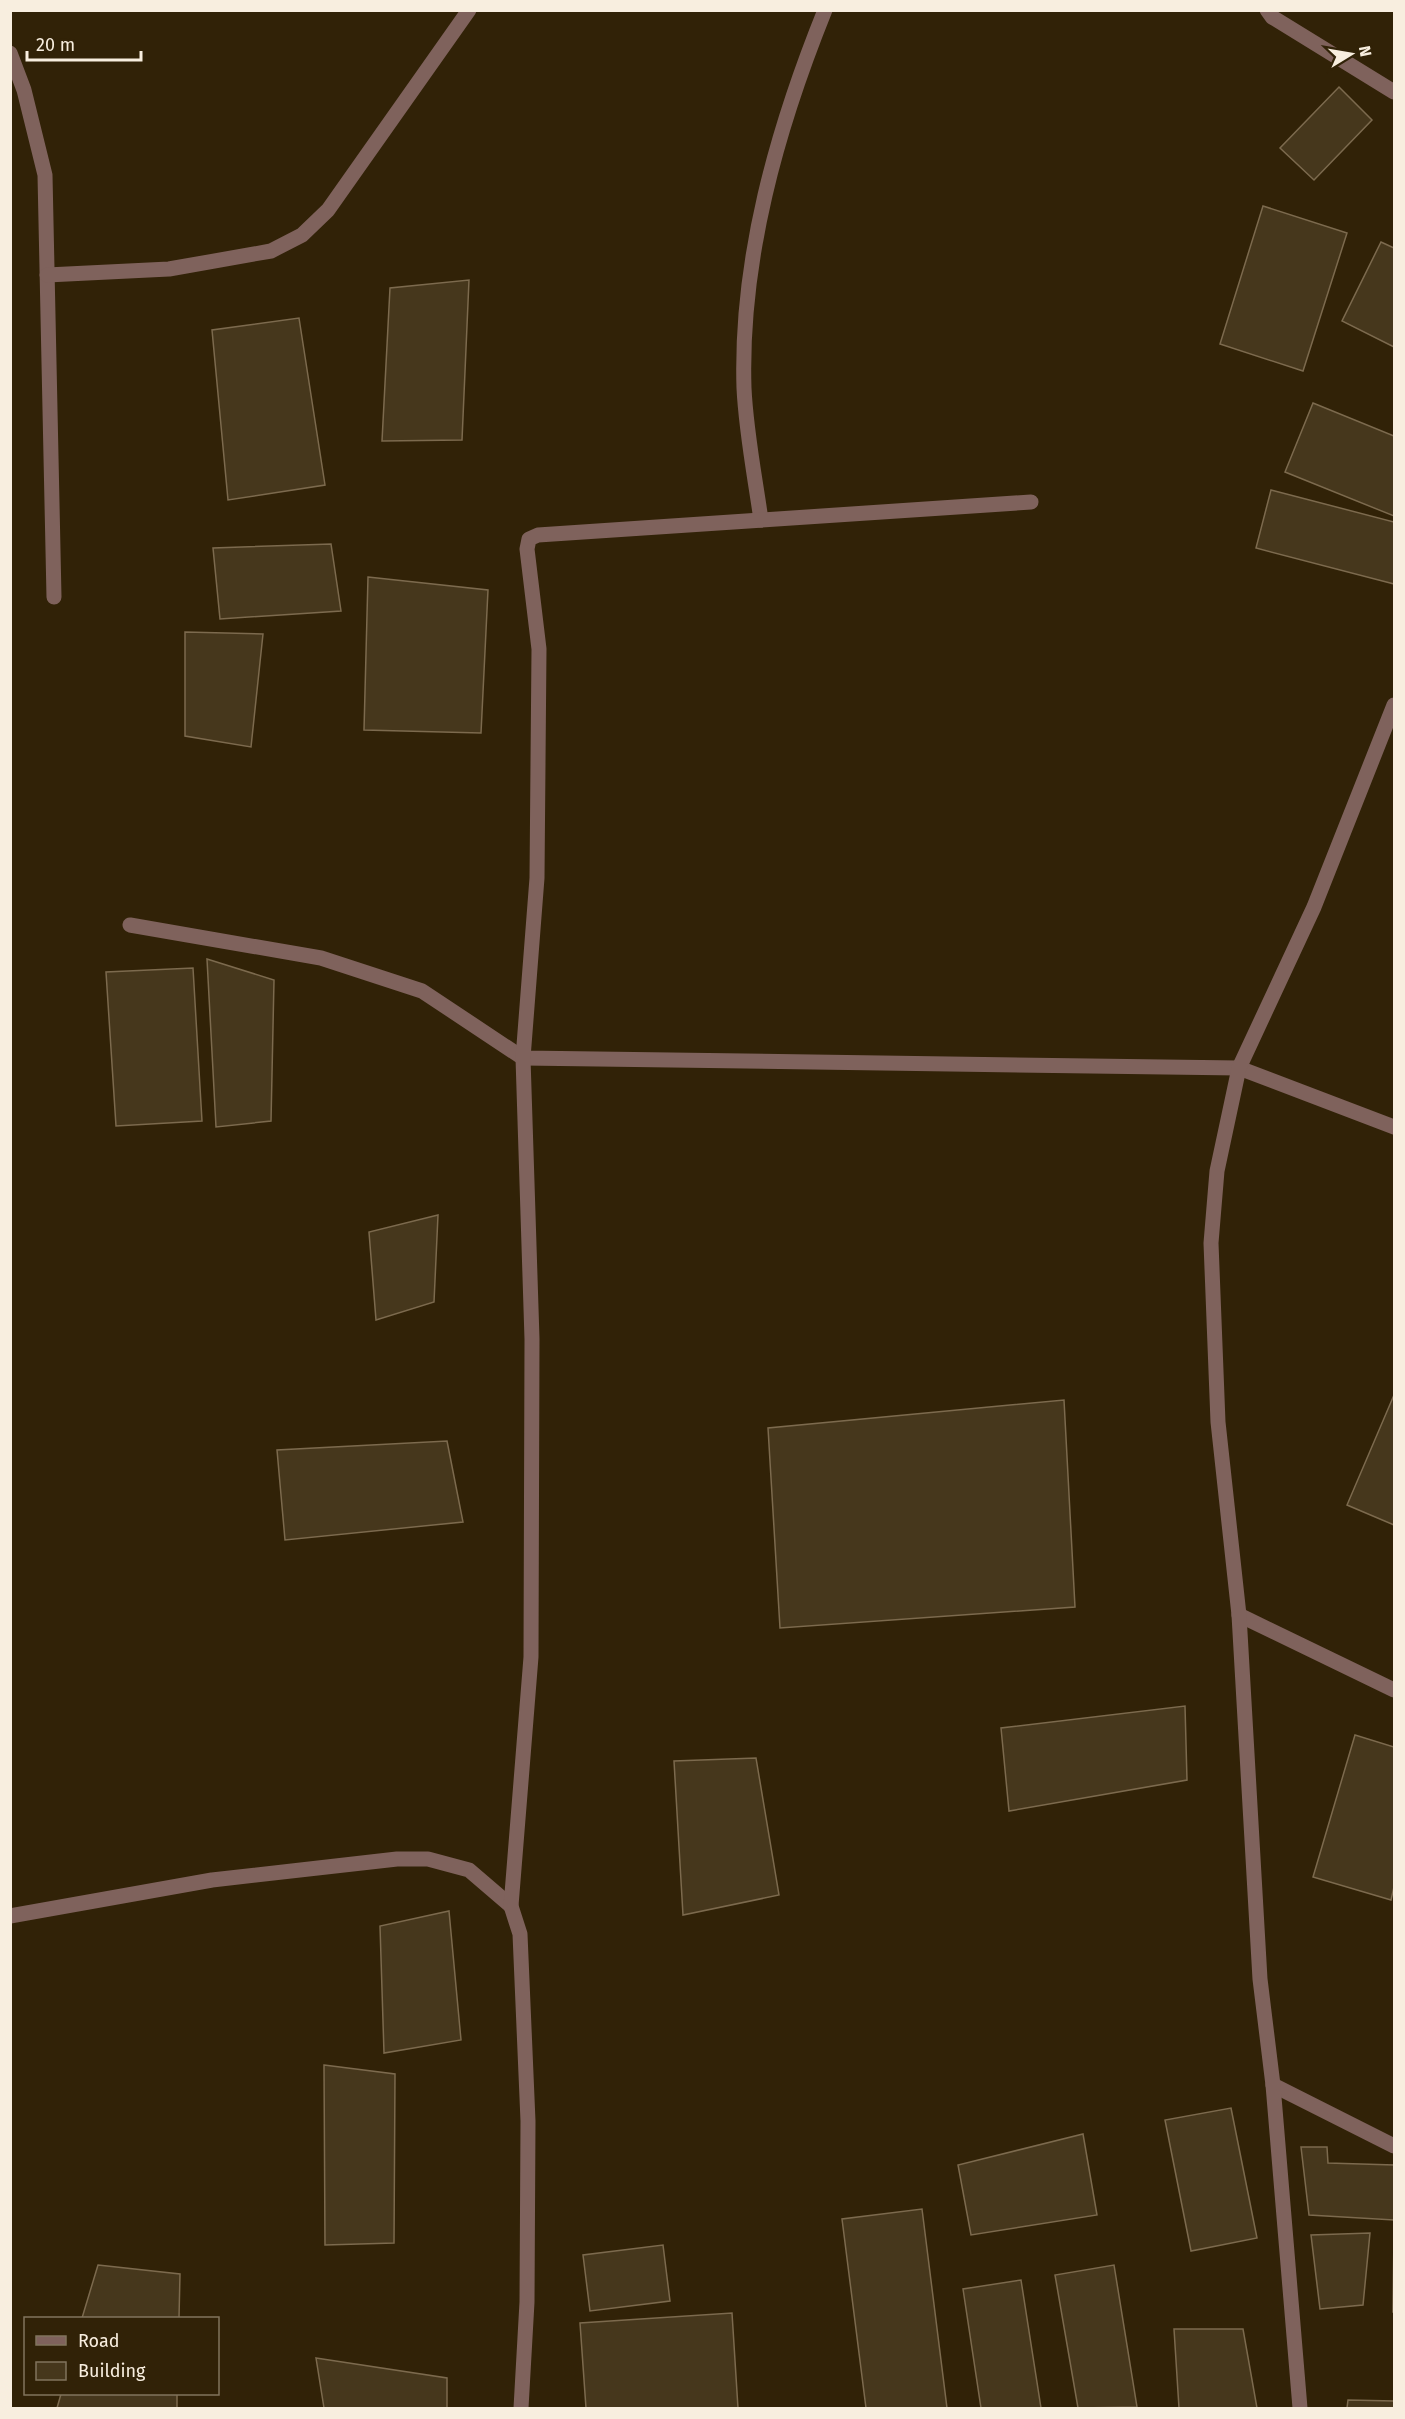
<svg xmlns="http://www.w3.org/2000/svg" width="1405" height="2419" font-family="'Fira Sans',sans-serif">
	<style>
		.building { fill: #46371c; stroke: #7c6a4e; stroke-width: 1.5 }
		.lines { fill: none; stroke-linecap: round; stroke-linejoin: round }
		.minor { stroke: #7f625c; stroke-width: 15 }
	</style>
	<rect width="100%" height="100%" fill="#312207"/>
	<g class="building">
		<path d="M 1339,87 L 1372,120 L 1314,180 L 1280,148 Z"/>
		<path d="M 1263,206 L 1347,233 L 1303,371 L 1220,344 Z"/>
		<path d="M 1381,242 L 1394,248 L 1394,347 L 1342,321 Z"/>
		<path d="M 469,280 L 462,440 L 382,441 L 390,288 Z"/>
		<path d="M 299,318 L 325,485 L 228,500 L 212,330 Z"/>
		<path d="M 1313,403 L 1394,436 L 1394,516 L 1285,472 Z"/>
		<path d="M 1271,490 L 1394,522 L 1394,584 L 1256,548 Z"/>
		<path d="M 331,544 L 341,611 L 220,619 L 213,548 Z"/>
		<path d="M 368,577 L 488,590 L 481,733 L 364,730 Z"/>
		<path d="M 185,632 L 263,634 L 251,747 L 185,736 Z"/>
		<path d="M 207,959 L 274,980 L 271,1121 L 216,1127 Z"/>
		<path d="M 193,968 L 202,1121 L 116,1126 L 106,972 Z"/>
		<path d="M 438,1215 L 434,1302 L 376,1320 L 369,1232 Z"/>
		<path d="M 1394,1395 L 1394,1525 L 1347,1505 Z"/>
		<path d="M 1064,1400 L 1075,1607 L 780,1628 L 768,1428 Z"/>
		<path d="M 447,1441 L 463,1522 L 285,1540 L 277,1450 Z"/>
		<path d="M 1185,1706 L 1187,1780 L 1009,1811 L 1001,1728 Z"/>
		<path d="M 1355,1735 L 1394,1747 L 1394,1887 L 1391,1900 L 1313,1877 Z"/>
		<path d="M 756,1758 L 779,1895 L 683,1915 L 674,1761 Z"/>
		<path d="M 449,1911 L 461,2040 L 384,2053 L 380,1926 Z"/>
		<path d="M 324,2065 L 395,2074 L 394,2243 L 325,2245 Z"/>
		<path d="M 1231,2108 L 1257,2238 L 1191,2251 L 1165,2120 Z"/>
		<path d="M 1083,2134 L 1097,2215 L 971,2235 L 958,2165 Z"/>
		<path d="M 1301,2147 L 1327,2147 L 1328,2163 L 1394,2165 L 1394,2220 L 1309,2215 Z"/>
		<path d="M 922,2209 L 947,2408 L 866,2408 L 842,2219 Z"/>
		<path d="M 1394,2232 L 1394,2312 L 1393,2312 Z"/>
		<path d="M 1370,2233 L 1363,2305 L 1320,2309 L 1311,2235 Z"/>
		<path d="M 663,2245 L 670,2301 L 590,2311 L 583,2255 Z"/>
		<path d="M 98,2265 L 180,2274 L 179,2318 L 82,2318 Z"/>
		<path d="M 1114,2265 L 1137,2407 L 1078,2408 L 1055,2275 Z"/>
		<path d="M 1021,2280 L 1041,2408 L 981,2408 L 963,2289 Z"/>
		<path d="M 732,2313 L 738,2408 L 586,2408 L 580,2323 Z"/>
		<path d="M 1174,2329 L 1243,2329 L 1257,2408 L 1179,2408 Z"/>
		<path d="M 316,2358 L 447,2378 L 447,2408 L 324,2408 Z"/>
		<path d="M 61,2394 L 177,2394 L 177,2408 L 57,2408 Z"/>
		<path d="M 1348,2400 L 1394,2401 L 1394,2408 L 1347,2408 Z"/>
	</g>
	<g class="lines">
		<g class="minor">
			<path d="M 1267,10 L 1272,17 L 1394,92"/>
			<path d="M 10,53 L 24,90 L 45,175 L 54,597"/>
			<path d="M 47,275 L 169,269 L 271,251 L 302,235 L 328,210 L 469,10"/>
			<path d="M 761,520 C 755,477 746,432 744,388 C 740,259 777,129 825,10"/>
			<path d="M 130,925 L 321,958 L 422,991 L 523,1058 L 1239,1068 L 1394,1127"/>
			<path d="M 1239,1615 L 1394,1690"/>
			<path d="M 10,1916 L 212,1880 L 397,1859 L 428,1859 L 469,1870 L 511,1906"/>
			<path d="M 1273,2085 L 1394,2146"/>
			<path d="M 521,2408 L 527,2302 L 528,2121 L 520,1934 L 511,1906 L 531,1657 L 532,1339 L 523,1058 L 537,878 L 539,649 L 527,549 L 529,539 L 538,535 L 1031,502"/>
			<path d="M 1300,2408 L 1273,2085 L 1260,1979 L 1239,1615 L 1218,1422 L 1211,1243 L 1217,1171 L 1239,1068 L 1314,907 L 1394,705"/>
		</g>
	</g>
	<rect width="1405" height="2419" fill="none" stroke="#f8eedf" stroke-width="24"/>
	<rect x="24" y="2317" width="195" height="78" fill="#312207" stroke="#81745d" stroke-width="1.5"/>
	<rect x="36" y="2336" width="30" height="9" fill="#7f625c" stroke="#81745d" stroke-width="1.5"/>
	<text x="78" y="2347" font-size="18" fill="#f8eedf">Road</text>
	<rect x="36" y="2362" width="30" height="18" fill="#46371c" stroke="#81745d" stroke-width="1.5"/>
	<text x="78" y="2377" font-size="18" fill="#f8eedf">Building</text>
	<g transform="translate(1351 54) rotate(79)" stroke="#312207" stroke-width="4.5" paint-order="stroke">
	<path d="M0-4.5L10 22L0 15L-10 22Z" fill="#f8eedf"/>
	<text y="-9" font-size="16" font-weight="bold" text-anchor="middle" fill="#f8eedf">N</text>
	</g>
	<path d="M27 51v9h114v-9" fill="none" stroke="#f8eedf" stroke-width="3"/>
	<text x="36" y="51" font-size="18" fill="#f8eedf" stroke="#312207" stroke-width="4.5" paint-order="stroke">20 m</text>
</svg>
